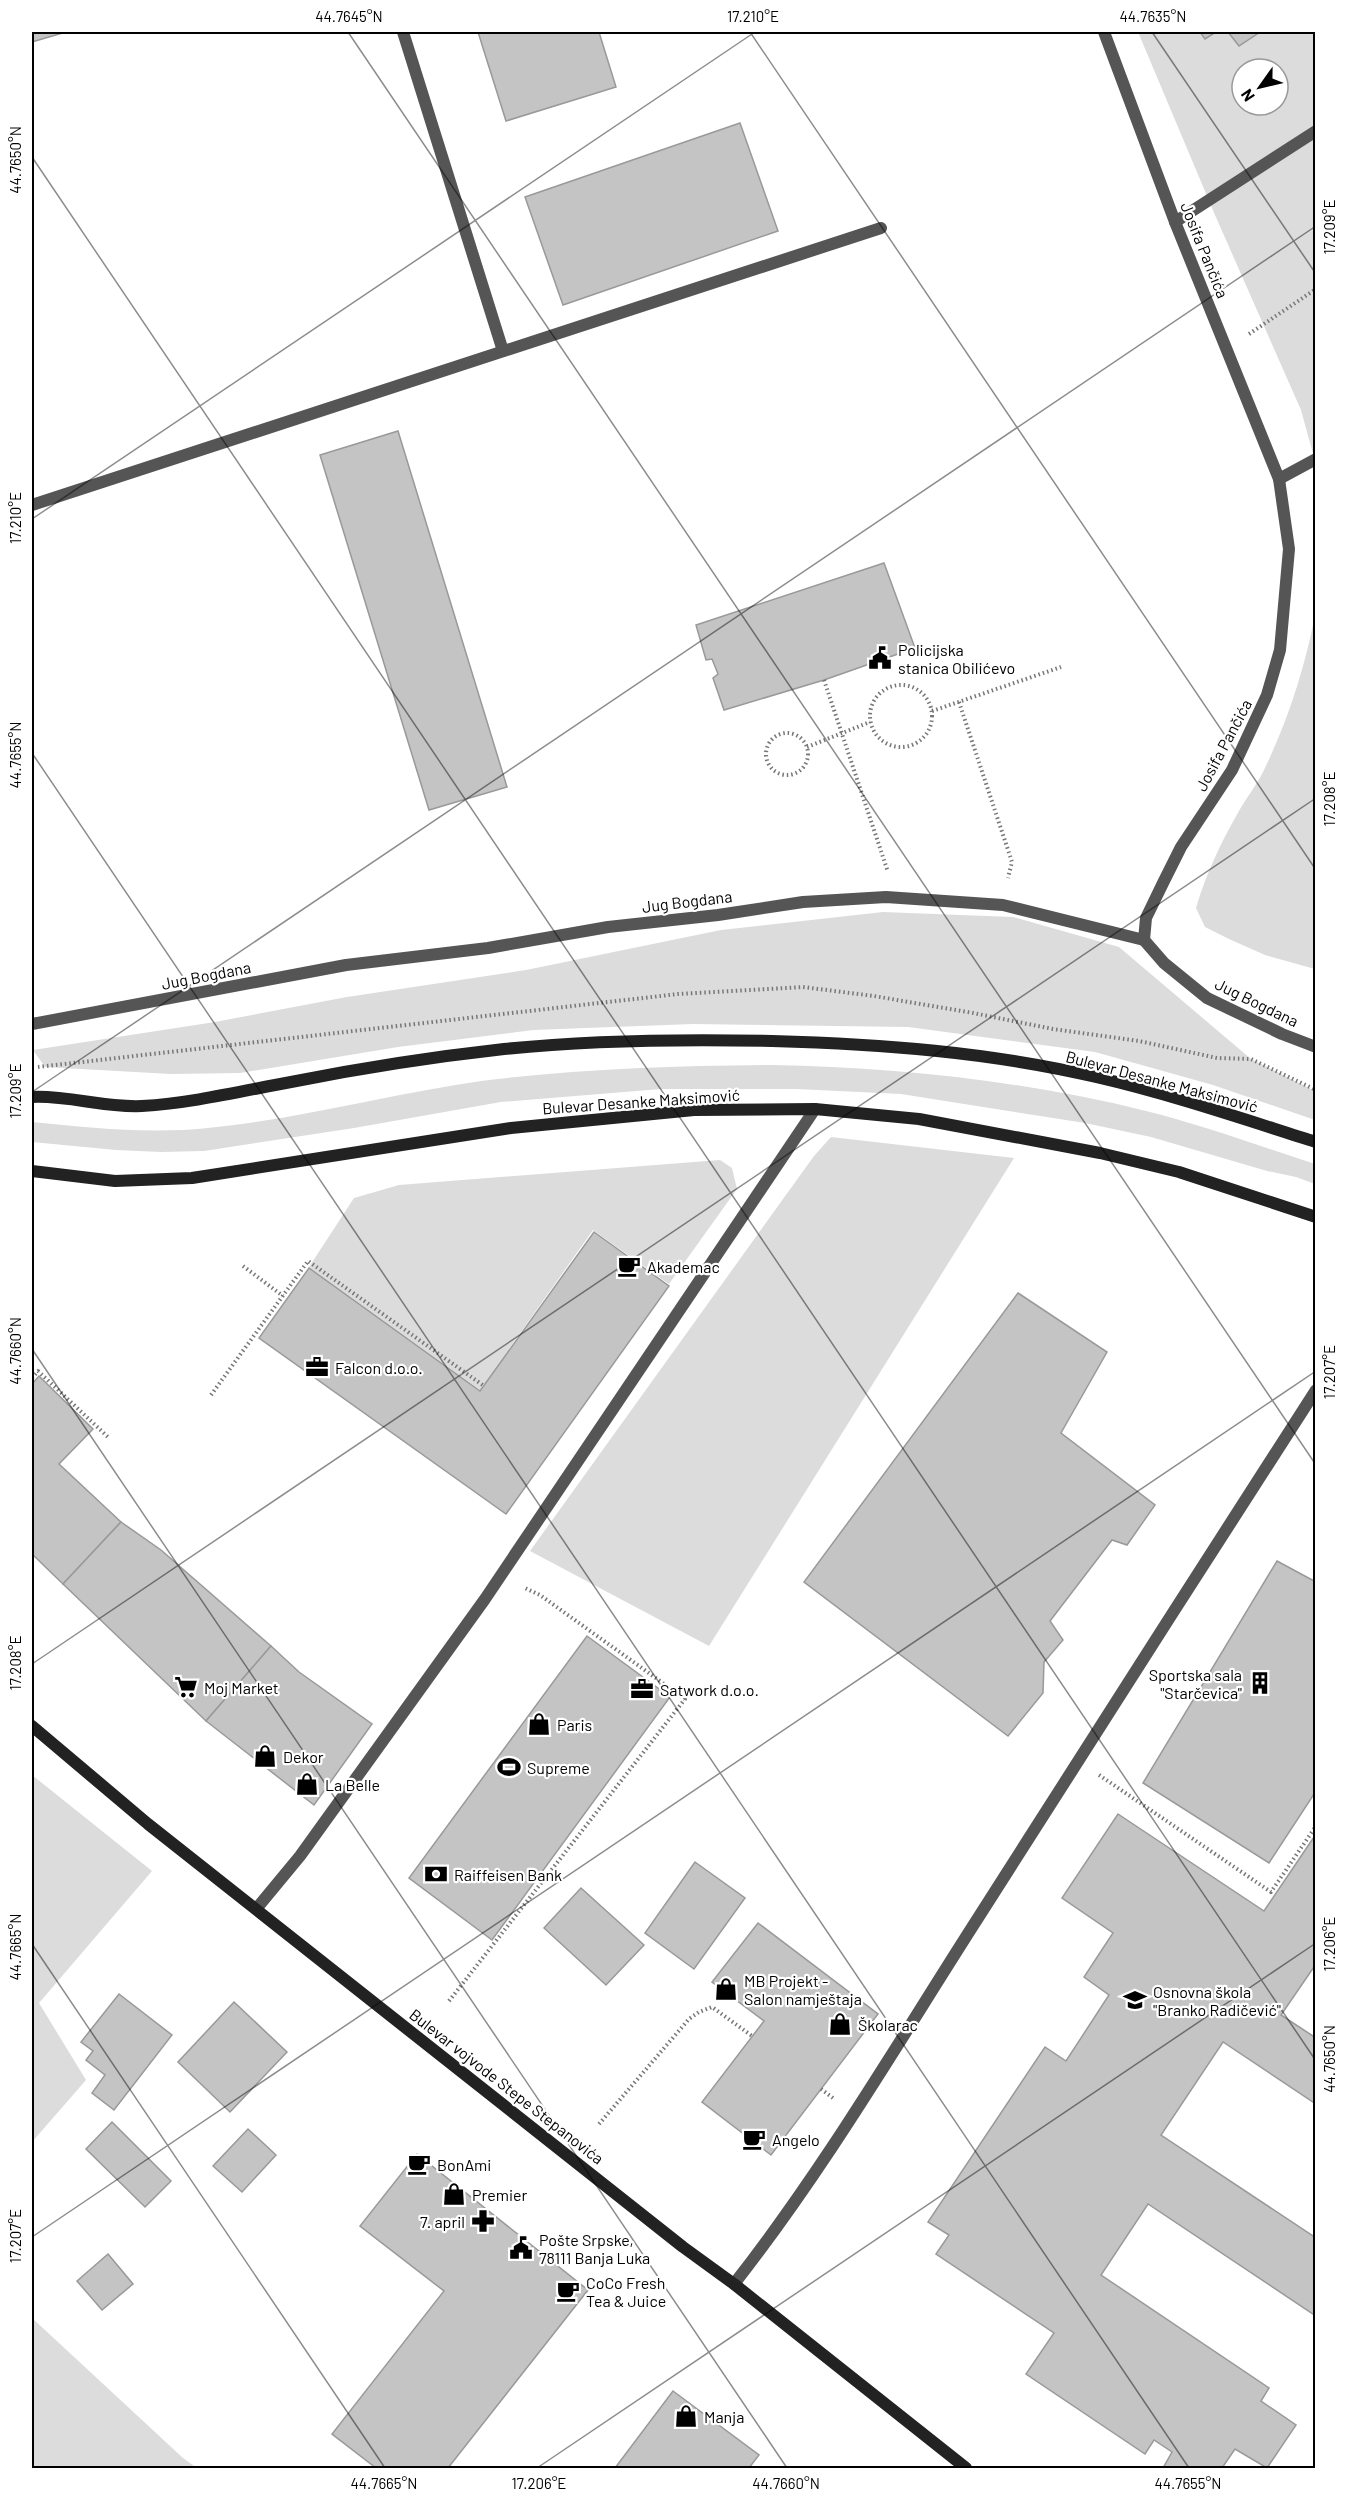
<svg xmlns="http://www.w3.org/2000/svg" width="1347" height="2500" font-family="Barlow,sans-serif">
	<style>
		.green { fill: #dcdcdc; fill-rule: evenodd }
		.building { fill: #c4c4c4; stroke: #999; stroke-width: 1.5 }
		.lines { fill: none; stroke-linecap: round; stroke-linejoin: round }
		.path { stroke: #777; stroke-width: 4; stroke-dasharray: 1.5 3; stroke-linecap: butt }
		.lane { stroke: #555; stroke-width: 12 }
		.street { stroke: #555; stroke-width: 12 }
		.secondary { stroke: #222; stroke-width: 12 }
		.ticks { fill: none; stroke: #000; stroke-width: 1.5; stroke-opacity: 0.45 }
		.labels { text-anchor: middle; dominant-baseline: central; stroke-width: 4.5; stroke-linejoin: round; paint-order: stroke }
		.street-label { font-size: 16px; fill: #000; stroke: #fff }
		.poi-label { font-size: 16px; fill: #000; stroke: #fff; text-anchor: start }
		.neatline { fill: none; stroke: #000; stroke-width: 2 }
		.ticks-label { font-size: 15px; text-anchor: middle; fill: #000 }
	</style>
	<rect width="100%" height="100%" fill="#fff"/>
	<g class="green">
		<path d="M 1138,32 L 1315,32 L 1315,461 L 1301,410 L 1215,215 ZM 1242,69 L 1278,69 L 1278,105 L 1242,105 Z"/>
		<path d="M 1315,615 L 1315,969 L 1265,955 L 1229,939 L 1205,927 L 1196,908 C 1206,874 1221,842 1239,811 C 1246,798 1256,786 1263,772 C 1287,723 1305,668 1315,615 Z"/>
		<path d="M 883,912 L 1013,917 L 1119,947 L 1251,1059 L 1315,1091 L 1315,1120 L 1213,1085 L 1095,1052 L 908,1027 L 693,1024 L 533,1030 L 398,1047 L 240,1073 L 171,1074 L 45,1067 L 33,1050 L 215,1022 L 347,997 L 526,970 L 721,930 Z"/>
		<path d="M 771,1065 C 895,1067 1026,1081 1146,1111 C 1203,1125 1259,1146 1315,1164 L 1315,1184 L 1296,1177 L 1267,1171 L 1151,1137 L 1085,1123 L 901,1094 L 796,1089 L 661,1089 L 501,1102 L 354,1128 L 204,1151 L 161,1152 L 116,1150 L 32,1142 L 32,1122 C 90,1128 149,1134 208,1128 C 300,1119 390,1094 481,1081 C 577,1069 674,1066 771,1065 Z"/>
		<path d="M 831,1137 L 1014,1158 L 709,1646 L 530,1551 L 814,1156 Z"/>
		<path d="M 720,1160 L 732,1168 L 737,1189 L 669,1284 L 593,1230 L 480,1390 L 309,1267 L 354,1198 L 399,1185 Z"/>
		<path d="M 32,1775 L 152,1871 L 39,2003 L 86,2080 L 32,2142 Z"/>
		<path d="M 32,2318 L 183,2458 L 197,2468 L 32,2468 Z"/>
	</g>
	<g class="building">
		<path d="M 32,32 L 66,32 L 32,42 Z"/>
		<path d="M 478,32 L 599,32 L 616,87 L 506,121 Z"/>
		<path d="M 1200,32 L 1216,32 L 1205,39 Z"/>
		<path d="M 1228,32 L 1260,32 L 1239,46 Z"/>
		<path d="M 740,123 L 778,231 L 563,305 L 525,197 Z"/>
		<path d="M 398,431 L 507,787 L 429,810 L 320,455 Z"/>
		<path d="M 884,563 L 915,648 L 824,680 L 724,710 L 713,678 L 718,674 L 712,659 L 706,660 L 696,625 Z"/>
		<path d="M 594,1232 L 669,1286 L 506,1514 L 259,1338 L 309,1268 L 480,1391 Z"/>
		<path d="M 1018,1293 L 1107,1352 L 1061,1433 L 1155,1505 L 1127,1545 L 1112,1540 L 1050,1621 L 1063,1640 L 1044,1662 L 1043,1693 L 1008,1736 L 804,1582 Z"/>
		<path d="M 39,1376 L 93,1429 L 59,1464 L 121,1522 L 63,1584 L 32,1554 L 32,1384 Z"/>
		<path d="M 121,1522 L 161,1550 L 271,1646 L 206,1721 L 63,1584 Z"/>
		<path d="M 1277,1561 L 1316,1582 L 1316,1791 L 1269,1863 L 1143,1783 Z"/>
		<path d="M 587,1636 L 670,1697 L 492,1940 L 409,1878 Z"/>
		<path d="M 271,1646 L 299,1672 L 372,1724 L 314,1805 L 206,1721 Z"/>
		<path d="M 1118,1814 L 1264,1911 L 1316,1834 L 1316,1964 L 1281,2015 L 1316,2038 L 1316,2104 L 1223,2042 L 1161,2135 L 1316,2238 L 1316,2316 L 1148,2204 L 1101,2275 L 1269,2388 L 1261,2401 L 1296,2425 L 1267,2468 L 1235,2449 L 1222,2468 L 1163,2468 L 1172,2452 L 1154,2440 L 1145,2454 L 1026,2374 L 1054,2333 L 936,2254 L 949,2235 L 928,2222 L 1045,2047 L 1066,2061 L 1109,1995 L 1084,1977 L 1113,1933 L 1062,1898 Z"/>
		<path d="M 695,1862 L 745,1898 L 694,1969 L 645,1933 Z"/>
		<path d="M 581,1888 L 644,1945 L 606,1985 L 544,1928 Z"/>
		<path d="M 758,1923 L 878,2014 L 771,2155 L 702,2102 L 764,2021 L 712,1982 Z"/>
		<path d="M 119,1994 L 172,2035 L 114,2110 L 92,2093 L 105,2075 L 86,2060 L 93,2051 L 81,2042 Z"/>
		<path d="M 234,2002 L 287,2052 L 230,2112 L 178,2062 Z"/>
		<path d="M 112,2122 L 171,2181 L 145,2207 L 86,2149 Z"/>
		<path d="M 248,2129 L 276,2155 L 242,2192 L 213,2166 Z"/>
		<path d="M 417,2154 L 588,2290 L 448,2468 L 376,2468 L 332,2434 L 444,2291 L 360,2226 Z"/>
		<path d="M 108,2254 L 133,2284 L 102,2310 L 77,2281 Z"/>
		<path d="M 673,2391 L 759,2455 L 749,2468 L 615,2468 Z"/>
	</g>
	<g class="lines">
		<g class="path">
			<path d="M 1249,334 L 1316,289"/>
			<path d="M 824,680 L 888,872"/>
			<circle cx="901" cy="716" r="31"/>
			<path d="M 959,702 L 1012,862 L 1008,878"/>
			<path d="M 932,711 L 1061,667"/>
			<circle cx="787" cy="754" r="21"/>
			<path d="M 807,747 L 870,722"/>
			<path d="M 38,1067 L 678,994 L 803,987 L 874,996 L 973,1013 L 1053,1029 L 1139,1041 L 1217,1058 L 1251,1059 L 1316,1090"/>
			<path d="M 243,1266 L 283,1296"/>
			<path d="M 32,1378 L 38,1371 L 109,1438"/>
			<path d="M 211,1395 L 308,1261 L 484,1386"/>
			<path d="M 1099,1775 L 1271,1892 L 1316,1826"/>
			<path d="M 449,2001 L 685,1699 L 540,1595 L 525,1588"/>
			<path d="M 821,2089 L 833,2098"/>
			<path d="M 599,2124 L 689,2019 L 699,2012 L 712,2007 L 752,2036"/>
		</g>
		<g class="lane">
			<path d="M 403,32 L 503,351"/>
			<path d="M 1175,222 L 1316,131"/>
			<path d="M 1279,479 L 1316,459"/>
			<path d="M 32,505 L 881,228"/>
			<path d="M 32,1024 L 346,965 L 488,948 L 608,927 L 718,915 L 803,902 L 886,897 L 1003,905 L 1144,940"/>
		</g>
		<g class="street">
			<path d="M 1104,32 L 1175,222 L 1279,479 L 1289,549 L 1280,650 L 1267,695 L 1232,770 L 1181,847 L 1163,883 L 1146,918 L 1144,940 L 1164,963 L 1207,998 L 1282,1034 L 1316,1047"/>
			<path d="M 257,1908 L 300,1856 L 485,1599 L 815,1109"/>
			<path d="M 734,2284 C 825,2168 899,2041 978,1918 C 1090,1741 1203,1566 1316,1390"/>
		</g>
		<g class="secondary">
			<path d="M 32,1097 C 68,1095 105,1108 142,1106 C 192,1103 242,1091 291,1082 C 361,1068 432,1057 504,1049 C 593,1040 682,1039 772,1041 C 881,1044 989,1052 1096,1077 C 1170,1094 1243,1119 1316,1142"/>
			<path d="M 32,1171 L 115,1181 L 192,1178 L 511,1128 L 694,1110 L 815,1109 L 919,1119 L 1100,1153 L 1179,1172 L 1316,1217"/>
			<path d="M 32,1726 L 148,1824 L 683,2247 L 734,2284 L 966,2468"/>
		</g>
	</g>
	<path class="ticks" d="M 348,32 L 1316,1465M 750,32 L 1316,870M 1152,32 L 1316,274M 32,157 L 1316,2061M 32,519 L 755,32M 32,753 L 1189,2468M 32,1092 L 1316,226M 32,1349 L 787,2468M 32,1664 L 1316,798M 32,1944 L 385,2468M 32,2237 L 1316,1371M 537,2468 L 1316,1943"/>
	<defs>
		<g id="civic-bare" transform="scale(1.8)"><path d="M-.6-6.5H3V-4.5H.6V-3L4-1V1h2V6H-6V1h2V-1L-.6-3ZM-1.2 2.5V6h2.4V2.5Z" fill="#000" stroke="#fff" stroke-width="2.5" paint-order="stroke"/></g>
		<g id="cafe-bare" transform="scale(1.8)"><path d="M-5.5-4.5H6V0H3Q3 3.5 0 3.5H-2.5Q-5.5 3.5-5.5 0ZM3-3.2v2h1.7v-2ZM-6 4.5H4V6H-6Z" fill="#000" stroke="#fff" stroke-width="2.5" paint-order="stroke"/></g>
		<g id="office-bare" transform="scale(1.8)"><path d="M-6-3h4V-5.5h4V-3h4V5H-6ZM-1-4.5V-3h2v-1.5ZM-6 0V1H6V0Z" fill="#000" stroke="#fff" stroke-width="2.5" paint-order="stroke"/></g>
		<g id="building-bare" transform="scale(1.8)"><path d="M-4-6H4V6H1V3H-1V6H-4ZM-2.5-4.3h1.7v1.8h-1.7ZM.8-4.3h1.7v1.8H.8ZM-2.5-1h1.7V.8h-1.7ZM.8-1h1.7V.8H.8Z" fill="#000" stroke="#fff" stroke-width="2.5" paint-order="stroke"/></g>
		<g id="supermarket-bare" transform="scale(1.8)"><path d="M-6-5.5h2.5l.6 2H6L4.5 2H-2.5L-4.4-4H-6ZM-1.5 3.2a1.3 1.3 0 1 0 .1 0ZM3 3.2a1.3 1.3 0 1 0 .1 0Z" fill="#000" stroke="#fff" stroke-width="2.5" paint-order="stroke"/></g>
		<g id="shop-bare" transform="scale(1.8)"><path d="M-5-2.5h2.3a2.7 3.5 0 0 1 5.4 0H5L5.5 6h-11ZM-1.5-2.5h3a1.5 2.3 0 0 0-3 0Z" fill="#000" stroke="#fff" stroke-width="2.5" paint-order="stroke"/></g>
		<g id="stadium-bare" transform="scale(1.8)"><path d="M0-5a6.5 5 0 1 0 0 10a6.5 5 0 1 0 0-10ZM-3.5-1.8h7v3.6h-7Z" fill="#000" stroke="#fff" stroke-width="2.5" paint-order="stroke"/></g>
		<g id="bank-bare" transform="scale(1.8)"><path d="M-6-4H6V4H-6ZM0-2.3a2.3 2.3 0 1 0 0 4.6a2.3 2.3 0 1 0 0-4.6Z" fill="#000" stroke="#fff" stroke-width="2.5" paint-order="stroke"/></g>
		<g id="school-bare" transform="scale(1.8)"><path d="M0-5L7-2L0 1L-7-2ZM-4 1L0 2.5L4 1V4Q0 6-4 4Z" fill="#000" stroke="#fff" stroke-width="2.5" paint-order="stroke"/></g>
		<g id="pharmacy-bare" transform="scale(1.8)"><path d="M-2-6h4v4h4v4h-4v4h-4v-4h-4v-4h4Z" fill="#000" stroke="#fff" stroke-width="2.5" paint-order="stroke"/></g>
	</defs>
	<g fill-rule="evenodd">
		<use href="#civic-bare" x="880" y="658"/>
		<use href="#cafe-bare" x="629" y="1266"/>
		<use href="#office-bare" x="317" y="1367"/>
		<use href="#building-bare" x="1260" y="1683"/>
		<use href="#supermarket-bare" x="186" y="1687"/>
		<use href="#office-bare" x="642" y="1689"/>
		<use href="#shop-bare" x="539" y="1724"/>
		<use href="#shop-bare" x="265" y="1756"/>
		<use href="#stadium-bare" x="509" y="1767"/>
		<use href="#shop-bare" x="307" y="1784"/>
		<use href="#bank-bare" x="436" y="1874"/>
		<use href="#shop-bare" x="726" y="1989"/>
		<use href="#school-bare" x="1135" y="2000"/>
		<use href="#shop-bare" x="840" y="2024"/>
		<use href="#cafe-bare" x="754" y="2139"/>
		<use href="#cafe-bare" x="419" y="2164"/>
		<use href="#shop-bare" x="454" y="2194"/>
		<use href="#pharmacy-bare" x="483" y="2221"/>
		<use href="#civic-bare" x="521" y="2248"/>
		<use href="#cafe-bare" x="568" y="2291"/>
		<use href="#shop-bare" x="686" y="2416"/>
	</g>
	<g class="labels">
		<g class="street-label">
			<text transform="translate(1205 250) rotate(68)">Josifa Pančića</text>
			<text transform="translate(1223 745) rotate(-62)">Josifa Pančića</text>
			<text transform="translate(687 901) rotate(-7)">Jug Bogdana</text>
			<text transform="translate(206 975) rotate(-11)">Jug Bogdana</text>
			<text transform="translate(1257 1002) rotate(26)">Jug Bogdana</text>
			<text transform="translate(1162 1081) rotate(15)">Bulevar Desanke Maksimović</text>
			<text transform="translate(641 1101) rotate(-4)">Bulevar Desanke Maksimović</text>
			<text transform="translate(507 2086) rotate(38)">Bulevar vojvode Stepe Stepanovića</text>
		</g>
		<g class="poi-label">
			<text x="898" y="649">Policijska<tspan x="898" dy="18">stanica Obilićevo</tspan></text>
			<text x="647" y="1266">Akademac</text>
			<text x="335" y="1367">Falcon d.o.o.</text>
			<text x="1242" y="1674" text-anchor="end">Sportska sala<tspan x="1242" dy="18">"Starčevica"</tspan></text>
			<text x="204" y="1687">Moj Market</text>
			<text x="660" y="1689">Satwork d.o.o.</text>
			<text x="557" y="1724">Paris</text>
			<text x="283" y="1756">Dekor</text>
			<text x="527" y="1767">Supreme</text>
			<text x="325" y="1784">La Belle</text>
			<text x="454" y="1874">Raiffeisen Bank</text>
			<text x="744" y="1980">MB Projekt -<tspan x="744" dy="18">Salon namještaja</tspan></text>
			<text x="1153" y="1991">Osnovna škola<tspan x="1153" dy="18">"Branko Radičević"</tspan></text>
			<text x="858" y="2024">Školarac</text>
			<text x="772" y="2139">Angelo</text>
			<text x="437" y="2164">BonAmi</text>
			<text x="472" y="2194">Premier</text>
			<text x="465" y="2221" text-anchor="end">7. april</text>
			<text x="539" y="2239">Pošte Srpske,<tspan x="539" dy="18">78111 Banja Luka</tspan></text>
			<text x="586" y="2282">CoCo Fresh<tspan x="586" dy="18">Tea &amp; Juice</tspan></text>
			<text x="704" y="2416">Manja</text>
		</g>
	</g>
	<rect width="1347" height="2500" fill="none" stroke="#ffffff" stroke-width="66"/>
	<g transform="translate(1260 87) rotate(236)"><circle r="28" fill="#ffffff" stroke="#999999" stroke-width="1.5"/>
	<path d="M0-4.5L10 22L0 15L-10 22Z" fill="#000000"/>
	<text y="-9" font-size="16" font-weight="bold" text-anchor="middle" fill="#000000">N</text>
	</g>
	<rect x="33" y="33" width="1281" height="2434" class="neatline"/>
	<g class="ticks-label">
		<text x="349" y="22">44.7645°N</text>
		<text x="753" y="22">17.210°E</text>
		<text x="1153" y="22">44.7635°N</text>
		<text transform="translate(16 160) rotate(-90)" y="5">44.7650°N</text>
		<text transform="translate(1330 227) rotate(-90)" y="5">17.209°E</text>
		<text transform="translate(16 518) rotate(-90)" y="5">17.210°E</text>
		<text transform="translate(16 755) rotate(-90)" y="5">44.7655°N</text>
		<text transform="translate(1330 799) rotate(-90)" y="5">17.208°E</text>
		<text transform="translate(16 1091) rotate(-90)" y="5">17.209°E</text>
		<text transform="translate(16 1351) rotate(-90)" y="5">44.7660°N</text>
		<text transform="translate(1330 1372) rotate(-90)" y="5">17.207°E</text>
		<text transform="translate(16 1663) rotate(-90)" y="5">17.208°E</text>
		<text transform="translate(1330 1944) rotate(-90)" y="5">17.206°E</text>
		<text transform="translate(16 1947) rotate(-90)" y="5">44.7665°N</text>
		<text transform="translate(1330 2059) rotate(-90)" y="5">44.7650°N</text>
		<text transform="translate(16 2236) rotate(-90)" y="5">17.207°E</text>
		<text x="384" y="2489">44.7665°N</text>
		<text x="539" y="2489">17.206°E</text>
		<text x="786" y="2489">44.7660°N</text>
		<text x="1188" y="2489">44.7655°N</text>
	</g>
</svg>
